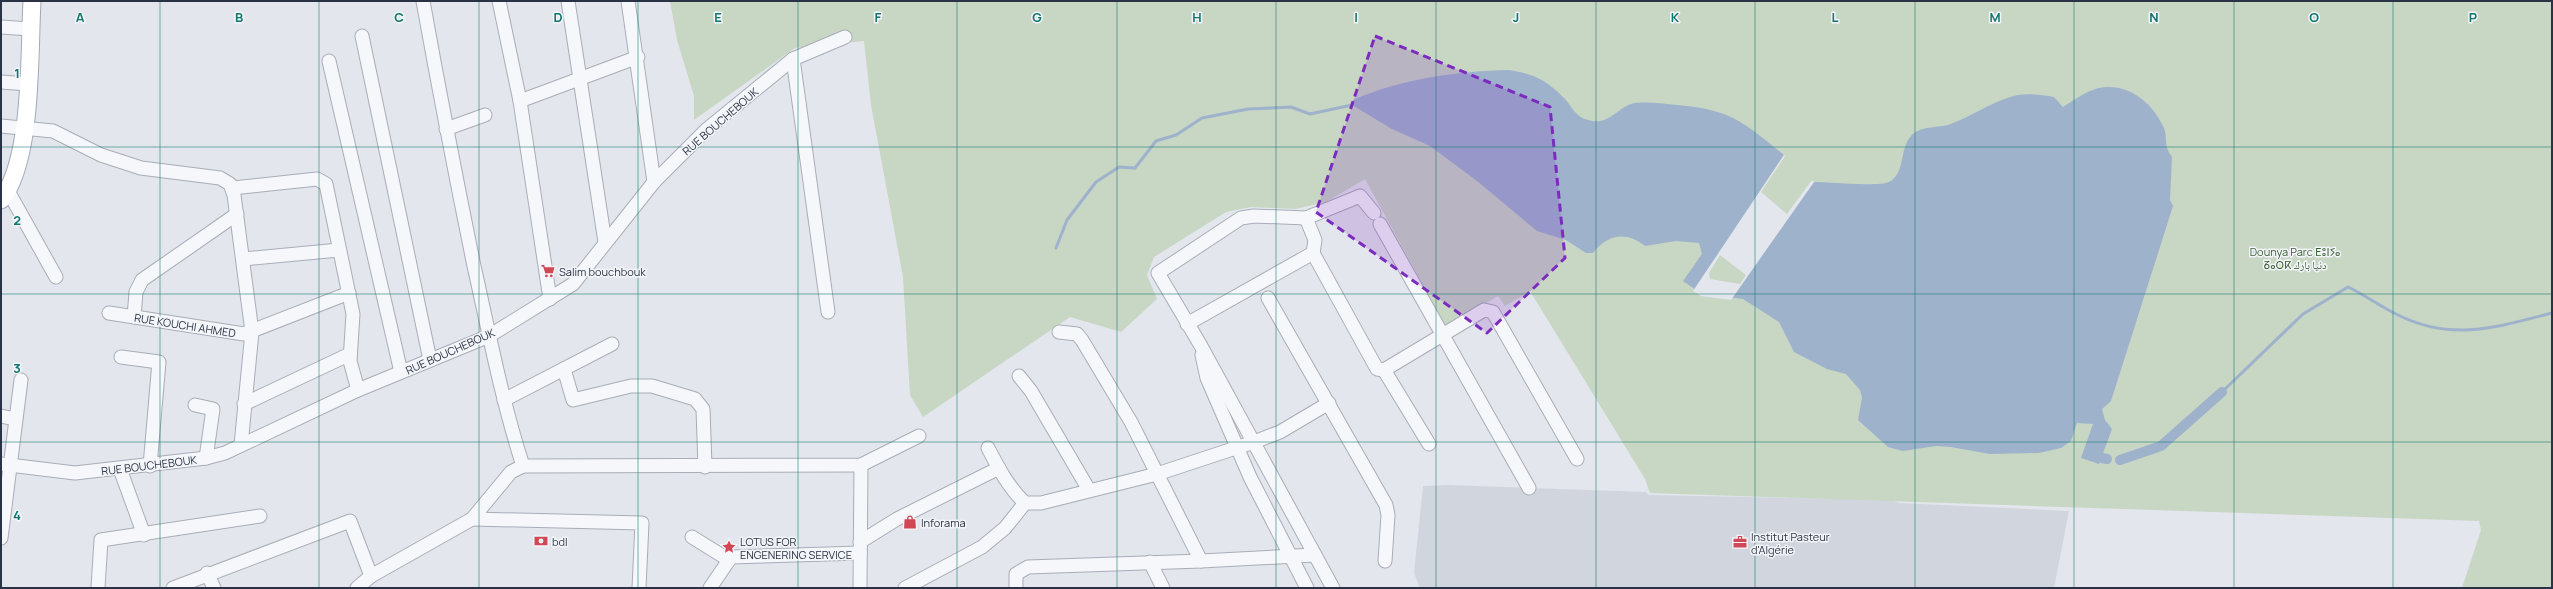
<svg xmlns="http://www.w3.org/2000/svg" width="2553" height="589" font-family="Manrope,'Noto Naskh Arabic','Noto Sans Tifinagh',sans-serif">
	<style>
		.built { fill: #d1d5de }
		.green { fill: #c8d6c4 }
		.water { fill: #9eb2cc; fill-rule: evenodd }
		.pier { fill: #e3e6ec; fill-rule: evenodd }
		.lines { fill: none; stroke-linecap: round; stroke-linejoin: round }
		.stream { stroke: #9eb2cc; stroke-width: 3 }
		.canal { stroke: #9eb2cc; stroke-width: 10 }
		.minor-casing { stroke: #a8adb7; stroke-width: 15 }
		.major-casing { stroke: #a2aab8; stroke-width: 19 }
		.minor { stroke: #f6f7fa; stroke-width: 13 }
		.major { stroke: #fff; stroke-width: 17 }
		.marked { fill: #7b2cbf; fill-opacity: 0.2; stroke: #7b2cbf; stroke-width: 3; stroke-dasharray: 8 5; stroke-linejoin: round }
		.grid { fill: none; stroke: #0f766e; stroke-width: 1; stroke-opacity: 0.55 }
		.labels { text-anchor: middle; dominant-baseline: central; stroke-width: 3; stroke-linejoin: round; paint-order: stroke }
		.street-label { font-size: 11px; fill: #2a3345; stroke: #f3f5f9 }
		.park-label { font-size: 11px; fill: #3d6137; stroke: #f3f5f9 }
		.poi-label { font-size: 11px; fill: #2a3345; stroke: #f3f5f9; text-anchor: start }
		.grid-label { font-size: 13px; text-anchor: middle; font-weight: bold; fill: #0f766e; stroke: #f3f5f9; stroke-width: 3; stroke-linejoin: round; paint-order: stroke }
	</style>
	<rect width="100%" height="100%" fill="#e3e6ec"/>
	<path class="built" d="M 1448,485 L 1646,492 L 1649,495 L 1891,500 L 1899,503 L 2069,511 L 2054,588 L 1420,588 L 1414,573 L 1423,486 Z"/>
	<path class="green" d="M 670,1 L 2552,1 L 2552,588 L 2462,588 L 2481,530 L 2479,521 L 1650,493 L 1645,479 L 1530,291 L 1505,306 L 1498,296 L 1446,327 L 1365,179 L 1326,202 L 1295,209 L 1251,207 L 1226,212 L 1154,257 L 1147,275 L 1157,299 L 1121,332 L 1070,317 L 923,417 L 910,395 L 903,277 L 871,105 L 864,41 L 795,48 L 694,120 L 694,96 L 677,40 Z"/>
	<path class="water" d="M 1509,70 C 1534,74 1546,80 1564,98 C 1572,106 1575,117 1588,120 C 1608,126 1615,110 1631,104 C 1638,101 1659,103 1667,104 C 1728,109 1738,117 1784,155 L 1759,193 L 1788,217 L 1814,182 C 1830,182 1877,187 1889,182 C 1906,173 1899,149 1911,136 C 1920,126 1935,128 1948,125 C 1969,118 1996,99 2018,95 C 2030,93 2042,95 2054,97 L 2063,107 C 2074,100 2086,91 2099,88 C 2128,82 2153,103 2164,128 C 2168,140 2163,145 2172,157 L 2170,200 L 2173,206 L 2111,401 L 2102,409 L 2105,420 L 2112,429 L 2099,464 L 2081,458 L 2093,424 L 2077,423 L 2071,441 L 2061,448 L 2039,453 L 1990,454 L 1951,447 L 1936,446 L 1903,451 L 1888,447 L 1858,420 L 1862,398 L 1860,390 L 1846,374 L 1827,369 L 1794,352 L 1779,322 L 1743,299 L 1702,294 L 1683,281 L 1702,254 L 1699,243 L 1676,241 L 1645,246 C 1626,231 1608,234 1593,253 L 1586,253 L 1566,240 L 1537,231 L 1477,181 L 1430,146 L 1392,129 L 1352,105 L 1353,100 C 1401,79 1457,71 1509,70 ZM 1720,252 L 1748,274 L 1741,286 L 1709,280 L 1706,272 Z"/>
	<path class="pier" d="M 1784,155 L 1785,156 L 1761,192 L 1787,214 L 1812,180 L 1814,182 L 1731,300 L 1701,296 L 1693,291 ZM 1720,255 L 1746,275 L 1740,284 L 1710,279 L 1709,273 Z"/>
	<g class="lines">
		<g class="stream">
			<path d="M 1056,248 L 1067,220 L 1096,182 L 1119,167 L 1135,168 L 1156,141 L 1176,135 L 1202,118 L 1248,109 L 1291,107 L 1310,114 L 1352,105"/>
			<path d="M 2222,392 L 2303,314 L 2348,287 C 2365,295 2381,307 2398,315 C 2452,342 2497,327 2552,313"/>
		</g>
		<g class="canal">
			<path d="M 2102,458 L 2107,459"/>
			<path d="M 2120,460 L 2161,446 L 2222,392"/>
		</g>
		<g class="minor-casing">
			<g id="minor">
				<path d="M 423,1 C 439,90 456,178 474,266 C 489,333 502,401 523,466"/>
				<path d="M 499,1 L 520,101 L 550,299"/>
				<path d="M 568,1 L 605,242"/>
				<path d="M 628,1 L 654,182"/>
				<path d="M 1,27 L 30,29"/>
				<path d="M 362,36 L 430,360"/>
				<path d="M 793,59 L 828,312"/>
				<path d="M 329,61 L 401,372"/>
				<path d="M 1,82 L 28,84"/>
				<path d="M 520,101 L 638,57"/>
				<path d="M 1,126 L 53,131 L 101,155 L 141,168 L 220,178 L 230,184 L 234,195 L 252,332 L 241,445"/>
				<path d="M 446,129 L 485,115"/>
				<path d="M 233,188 L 317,179 L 326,184 L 353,314 L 350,361 L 358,390"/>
				<path d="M 8,191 L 56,277"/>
				<path d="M 1306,218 L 1315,240 L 1313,253"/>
				<path d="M 1380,224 L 1529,488"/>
				<path d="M 243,259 L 339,250"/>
				<path d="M 1268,298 L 1386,505 L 1388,515 L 1385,561"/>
				<path d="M 109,313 L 244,334 L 349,293"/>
				<path d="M 134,317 L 136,292 L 142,280 L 237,214"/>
				<path d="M 1187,324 L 1313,253 L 1377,369 L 1384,370 L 1484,310 L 1493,312 L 1577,459"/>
				<path d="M 1059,332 L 1077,334 L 1082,340 L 1131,422 L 1201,561"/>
				<path d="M 1202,355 L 1207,378 L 1250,477 L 1307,588"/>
				<path d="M 121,357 L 159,362 L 150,466"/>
				<path d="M 564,369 L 573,400 L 631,386 L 652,386 L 695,399 L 703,409 L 705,467"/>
				<path d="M 1384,370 L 1429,444"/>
				<path d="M 1019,376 L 1031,391 L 1089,490"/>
				<path d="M 504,400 L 612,344"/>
				<path d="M 244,404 L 350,354"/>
				<path d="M 195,405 L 213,409 L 206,458"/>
				<path d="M 1,416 L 15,419"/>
				<path d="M 988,448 C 998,467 1008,487 1025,503 L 1041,503 L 1157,474 L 1254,442 L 1280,432 L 1329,403"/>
				<path d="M 1,464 L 75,473 L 206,458 L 225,453 L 358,390 L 489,336 L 573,284 L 654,182 L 706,130 L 793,59 L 845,37"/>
				<path d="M 120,469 L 144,535"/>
				<path d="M 472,519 L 642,523 L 639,588"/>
				<path d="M 692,537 L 729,560"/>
				<path d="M 1,538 L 21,380"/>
				<path d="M 860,542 L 897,519 L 999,468"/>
				<path d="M 1150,562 L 1163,588"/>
				<path d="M 207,573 L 214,588"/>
				<path d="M 98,588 L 101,540 L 260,516"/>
				<path d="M 173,588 L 350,521 L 371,576"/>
				<path d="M 357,588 L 371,576 L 472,519 L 511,472 L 523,466 L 861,465 L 919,436"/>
				<path d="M 710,588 L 731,557 L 860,553"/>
				<path d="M 860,588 L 861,465"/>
				<path d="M 905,588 L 982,547 L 1005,528 L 1025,503"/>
				<path d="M 1016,588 L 1016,574 L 1028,567 L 1201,561 L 1315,555"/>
				<path d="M 1333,588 L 1201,346 L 1158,273 L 1241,218 L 1254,216 L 1306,218 L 1360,196 L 1374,213"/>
			</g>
		</g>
		<g class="major-casing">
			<path id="major" d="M 1,200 C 33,160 29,54 32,1"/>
		</g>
		<use href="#minor" class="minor"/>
		<use href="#major" class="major"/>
	</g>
	<path class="marked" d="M 1375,36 L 1550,107 L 1565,258 L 1487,333 L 1316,212 Z"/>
	<path class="grid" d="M 160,1 L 160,588M 319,1 L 319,588M 479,1 L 479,588M 638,1 L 638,588M 798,1 L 798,588M 957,1 L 957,588M 1117,1 L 1117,588M 1276,1 L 1276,588M 1436,1 L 1436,588M 1596,1 L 1596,588M 1755,1 L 1755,588M 1915,1 L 1915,588M 2074,1 L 2074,588M 2234,1 L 2234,588M 2393,1 L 2393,588M 1,147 L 2552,147M 1,294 L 2552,294M 1,442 L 2552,442"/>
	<defs>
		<g id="supermarket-bare" transform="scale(1.08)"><path d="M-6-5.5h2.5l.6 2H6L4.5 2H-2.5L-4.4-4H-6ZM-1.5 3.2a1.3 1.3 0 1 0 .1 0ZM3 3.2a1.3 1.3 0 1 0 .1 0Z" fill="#d24755" stroke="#f3f5f9" stroke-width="2.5" paint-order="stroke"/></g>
		<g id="shop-bare" transform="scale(1.08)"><path d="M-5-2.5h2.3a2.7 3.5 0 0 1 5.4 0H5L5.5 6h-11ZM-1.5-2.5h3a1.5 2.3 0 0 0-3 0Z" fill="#d24755" stroke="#f3f5f9" stroke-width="2.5" paint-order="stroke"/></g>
		<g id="bank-bare" transform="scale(1.08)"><path d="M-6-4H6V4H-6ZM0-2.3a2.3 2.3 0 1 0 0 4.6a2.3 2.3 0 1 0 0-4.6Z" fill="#d24755" stroke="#f3f5f9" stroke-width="2.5" paint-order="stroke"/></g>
		<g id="office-bare" transform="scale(1.08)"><path d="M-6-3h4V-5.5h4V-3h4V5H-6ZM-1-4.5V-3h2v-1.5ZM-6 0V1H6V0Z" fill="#d24755" stroke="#f3f5f9" stroke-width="2.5" paint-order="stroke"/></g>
		<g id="sight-bare" transform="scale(1.08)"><path d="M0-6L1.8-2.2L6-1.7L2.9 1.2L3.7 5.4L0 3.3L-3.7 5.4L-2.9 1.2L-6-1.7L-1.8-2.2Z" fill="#d24755" stroke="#f3f5f9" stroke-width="2.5" paint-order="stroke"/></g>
	</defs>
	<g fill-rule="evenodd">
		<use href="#supermarket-bare" x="548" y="271"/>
		<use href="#shop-bare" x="910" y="522"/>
		<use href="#bank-bare" x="541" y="541"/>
		<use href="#office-bare" x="1740" y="542"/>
		<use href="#sight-bare" x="729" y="547"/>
	</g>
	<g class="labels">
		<g class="street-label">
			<text transform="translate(720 121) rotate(-41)">RUE BOUCHEBOUK</text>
			<text transform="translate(185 325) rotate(9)">RUE KOUCHI AHMED</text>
			<text transform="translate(450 351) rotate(-24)">RUE BOUCHEBOUK</text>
			<text transform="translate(149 465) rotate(-7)">RUE BOUCHEBOUK</text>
		</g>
		<g class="park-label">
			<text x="2295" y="251">Dounya Parc ⴹⵓⵏⵢⴰ<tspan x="2295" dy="13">ⵒⴰⵔⴽ دنيا بارك</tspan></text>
		</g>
		<g class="poi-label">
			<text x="559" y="271">Salim bouchbouk</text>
			<text x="921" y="522">Inforama</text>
			<text x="1751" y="536">Institut Pasteur<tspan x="1751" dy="13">d'Algérie</tspan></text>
			<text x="552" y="541">bdl</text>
			<text x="740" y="541">LOTUS FOR<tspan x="740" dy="13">ENGENERING SERVICE</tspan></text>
		</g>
	</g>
	<g class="grid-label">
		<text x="80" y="22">A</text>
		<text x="239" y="22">B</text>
		<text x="399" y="22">C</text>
		<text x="558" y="22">D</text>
		<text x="718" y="22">E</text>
		<text x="878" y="22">F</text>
		<text x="1037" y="22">G</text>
		<text x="1197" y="22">H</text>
		<text x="1356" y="22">I</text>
		<text x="1516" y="22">J</text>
		<text x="1675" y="22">K</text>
		<text x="1835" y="22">L</text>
		<text x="1995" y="22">M</text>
		<text x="2154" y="22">N</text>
		<text x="2314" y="22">O</text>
		<text x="2473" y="22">P</text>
		<text x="17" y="78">1</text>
		<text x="17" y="225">2</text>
		<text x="17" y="373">3</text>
		<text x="17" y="520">4</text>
	</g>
	<rect width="2553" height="589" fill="none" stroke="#2a3345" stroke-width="4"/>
</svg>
